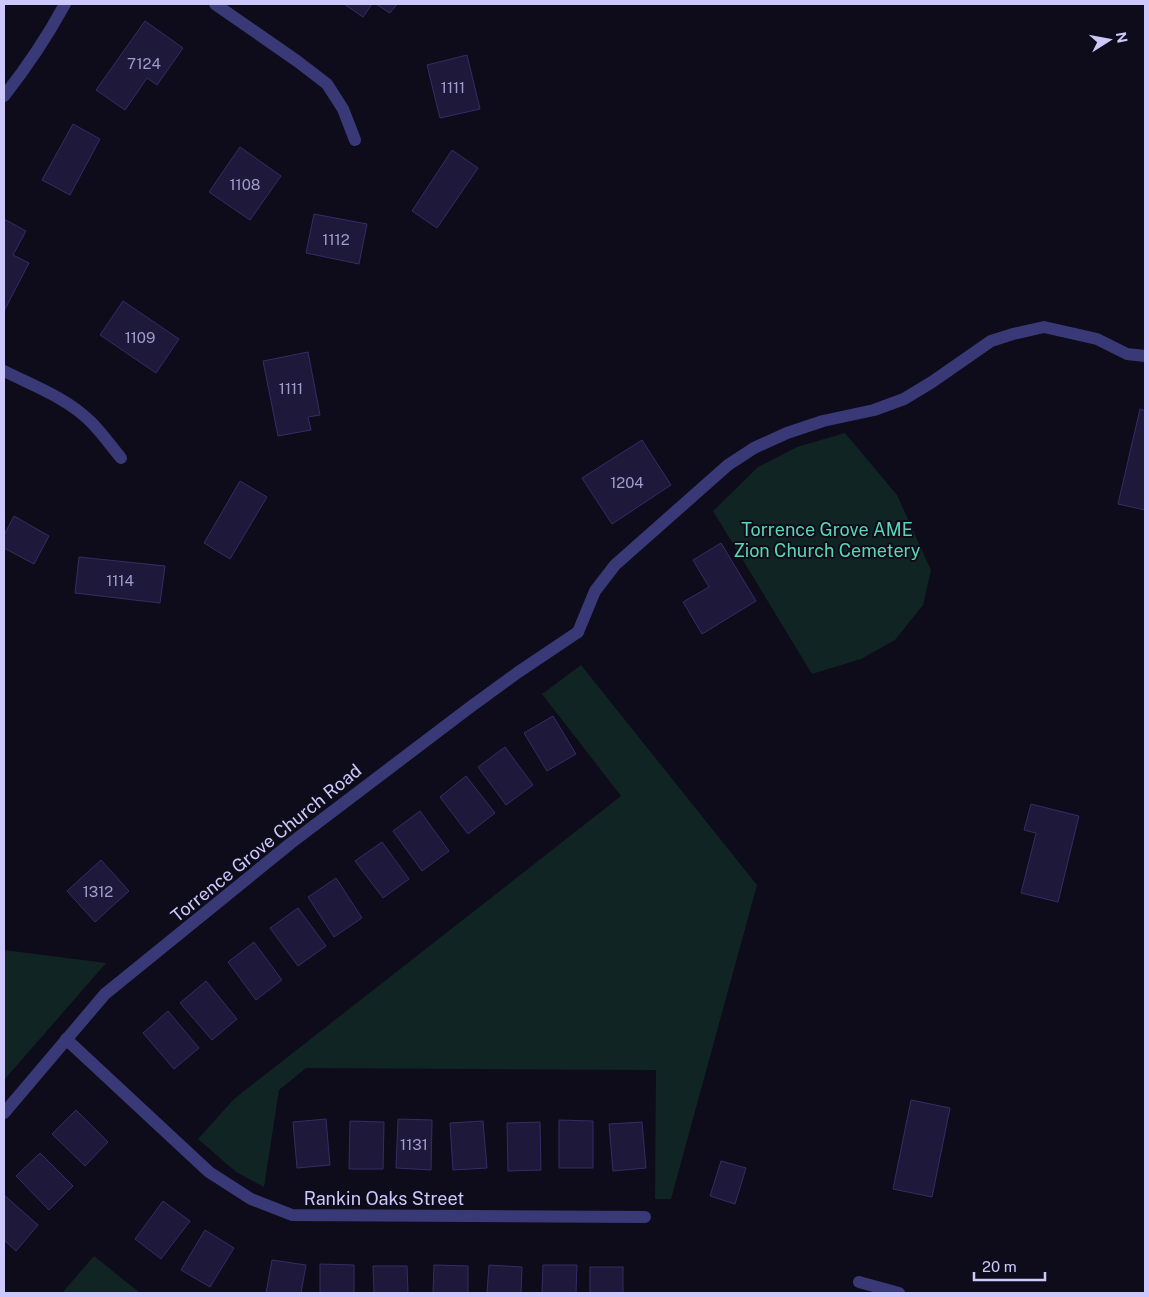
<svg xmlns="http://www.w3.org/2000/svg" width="1149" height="1297" font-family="'Public Sans',sans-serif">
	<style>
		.green { fill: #0f2423 }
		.building { fill: #1e193a; stroke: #352c65 }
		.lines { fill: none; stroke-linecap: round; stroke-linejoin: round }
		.lane { stroke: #393977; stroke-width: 12 }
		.street { stroke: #393977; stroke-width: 12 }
		.labels { text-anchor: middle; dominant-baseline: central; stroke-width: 4; stroke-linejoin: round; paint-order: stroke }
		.number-label { font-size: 15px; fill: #a09ccc }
		.park-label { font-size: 18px; fill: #59d7b3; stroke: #0e0c1a }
		.street-label { font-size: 18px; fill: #ccc8fc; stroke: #0e0c1a }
	</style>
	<rect width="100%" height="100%" fill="#0e0c1a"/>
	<g class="green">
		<path d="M 845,433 L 897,495 L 931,570 L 923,605 L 895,640 L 861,659 L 812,674 L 713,511 L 758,467 L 797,447 Z"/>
		<path d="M 581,665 L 757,885 L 671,1199 L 655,1199 L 656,1070 L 306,1068 L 279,1090 L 264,1187 L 236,1172 L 198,1139 L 234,1099 L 621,796 L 542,694 Z"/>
		<path d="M 4,950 L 106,963 L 4,1080 Z"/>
		<path d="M 94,1256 L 140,1293 L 62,1293 Z"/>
	</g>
	<g class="building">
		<path d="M 344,4 L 372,4 L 363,17 Z"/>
		<path d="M 376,4 L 397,4 L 390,13 Z"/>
		<path d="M 145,21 L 183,48 L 157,85 L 147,78 L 125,110 L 96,90 Z"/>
		<path d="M 467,55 L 480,109 L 440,118 L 427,65 Z"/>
		<path d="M 73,124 L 100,139 L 70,195 L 42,180 Z"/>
		<path d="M 240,147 L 281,176 L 250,220 L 209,192 Z"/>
		<path d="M 452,150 L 478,168 L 437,228 L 412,211 Z"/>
		<path d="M 314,214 L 367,224 L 359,264 L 306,253 Z"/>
		<path d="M 4,219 L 26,231 L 13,255 L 29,263 L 4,311 Z"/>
		<path d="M 123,301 L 179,339 L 156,373 L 100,335 Z"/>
		<path d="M 308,352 L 320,415 L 308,417 L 311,430 L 278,436 L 263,361 Z"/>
		<path d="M 1140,409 L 1145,411 L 1145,510 L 1118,504 Z"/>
		<path d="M 642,440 L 671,485 L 612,524 L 582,478 Z"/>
		<path d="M 240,481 L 267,497 L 230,559 L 204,543 Z"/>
		<path d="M 14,516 L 49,536 L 34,564 L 4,548 L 4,535 Z"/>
		<path d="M 721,543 L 756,601 L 702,634 L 683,602 L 709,587 L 693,560 Z"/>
		<path d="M 79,557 L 165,566 L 160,603 L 75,593 Z"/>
		<path d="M 553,716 L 576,754 L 547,771 L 524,733 Z"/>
		<path d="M 505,747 L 533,785 L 506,805 L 478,767 Z"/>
		<path d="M 466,776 L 495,813 L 468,834 L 440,797 Z"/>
		<path d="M 1031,804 L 1079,816 L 1058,902 L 1021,893 L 1036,833 L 1024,830 Z"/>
		<path d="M 420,811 L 449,851 L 422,871 L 393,831 Z"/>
		<path d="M 382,842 L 409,879 L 383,898 L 355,861 Z"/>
		<path d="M 101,860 L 129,891 L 95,922 L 67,891 Z"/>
		<path d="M 336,878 L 362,918 L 334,937 L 308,897 Z"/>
		<path d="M 298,908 L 326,946 L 298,966 L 270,928 Z"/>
		<path d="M 254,942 L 282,980 L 256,1000 L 228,962 Z"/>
		<path d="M 206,981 L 237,1019 L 212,1040 L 180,1003 Z"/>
		<path d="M 168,1011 L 199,1048 L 174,1069 L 143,1033 Z"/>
		<path d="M 911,1100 L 950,1108 L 932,1197 L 893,1189 Z"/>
		<path d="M 76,1110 L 108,1142 L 85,1166 L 52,1134 Z"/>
		<path d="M 326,1119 L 330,1165 L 297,1168 L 293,1122 Z"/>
		<path d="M 398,1119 L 432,1120 L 431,1170 L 396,1168 Z"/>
		<path d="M 559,1120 L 593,1121 L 593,1168 L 559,1168 Z"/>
		<path d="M 350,1121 L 384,1122 L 383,1169 L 349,1169 Z"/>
		<path d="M 483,1121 L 487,1168 L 453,1170 L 450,1123 Z"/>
		<path d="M 540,1122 L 541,1170 L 508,1171 L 507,1123 Z"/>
		<path d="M 642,1122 L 646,1168 L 613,1171 L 609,1124 Z"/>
		<path d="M 40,1153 L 73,1186 L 49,1210 L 16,1176 Z"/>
		<path d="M 721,1161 L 746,1168 L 735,1204 L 710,1196 Z"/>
		<path d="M 4,1195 L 38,1225 L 16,1251 L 4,1240 Z"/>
		<path d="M 163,1201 L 190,1221 L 161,1259 L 135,1239 Z"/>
		<path d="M 205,1230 L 234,1248 L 210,1287 L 181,1270 Z"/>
		<path d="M 272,1260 L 306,1265 L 301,1293 L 266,1293 Z"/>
		<path d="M 320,1264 L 354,1265 L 354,1293 L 320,1293 Z"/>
		<path d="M 434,1265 L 468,1266 L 468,1293 L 433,1293 Z"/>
		<path d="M 489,1265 L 522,1267 L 521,1293 L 487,1293 Z"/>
		<path d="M 543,1265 L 577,1265 L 576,1293 L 542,1293 Z"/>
		<path d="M 373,1266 L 407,1266 L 408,1293 L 374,1293 Z"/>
		<rect x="590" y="1267" width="33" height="26"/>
	</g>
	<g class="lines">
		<g class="lane">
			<path d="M 578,632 L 595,591 L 615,565 L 728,465 L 754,448 L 787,433 L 823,421 L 874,410 L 904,399 L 932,382 L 991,341 L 1013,334 L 1044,327 L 1097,339 L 1127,354 L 1145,356"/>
			<path d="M 859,1282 L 899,1293"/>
		</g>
		<g class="street">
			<path d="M 215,4 L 297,61 L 327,84 L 343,109 L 355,140"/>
			<path d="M 4,96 C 27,67 47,37 65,4"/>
			<path d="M 4,371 C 34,386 67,398 91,422 C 102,433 111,446 121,458"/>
			<path d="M 66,1039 L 209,1172 L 251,1199 L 292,1215 L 645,1217"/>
			<path d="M 4,1113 L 105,994 L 291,843 L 469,708 L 517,673 L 578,632"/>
		</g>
	</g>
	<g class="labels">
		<g class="number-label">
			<text x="144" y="63">7124</text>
			<text x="453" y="87">1111</text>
			<text x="245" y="184">1108</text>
			<text x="336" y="239">1112</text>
			<text x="140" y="337">1109</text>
			<text x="291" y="388">1111</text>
			<text x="627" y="482">1204</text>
			<text x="120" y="580">1114</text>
			<text x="98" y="891">1312</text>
			<text x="414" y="1144">1131</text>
		</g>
		<g class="park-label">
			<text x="827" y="529">Torrence Grove AME<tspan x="827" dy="21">Zion Church Cemetery</tspan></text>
		</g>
		<g class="street-label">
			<text transform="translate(266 843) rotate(-39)">Torrence Grove Church Road</text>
			<text x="384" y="1198">Rankin Oaks Street</text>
		</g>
	</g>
	<rect width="1149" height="1297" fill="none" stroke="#ccc8fc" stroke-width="10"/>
	<g transform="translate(1109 40) rotate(79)" stroke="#0e0c1a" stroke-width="4" paint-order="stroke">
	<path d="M0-4L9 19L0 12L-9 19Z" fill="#ccc8fc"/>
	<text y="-8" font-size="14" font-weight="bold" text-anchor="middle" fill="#ccc8fc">N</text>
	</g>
	<path d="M974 1272v8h71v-8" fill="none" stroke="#ccc8fc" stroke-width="2.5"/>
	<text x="982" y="1272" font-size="15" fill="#ccc8fc" stroke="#0e0c1a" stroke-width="4" paint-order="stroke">20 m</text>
</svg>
